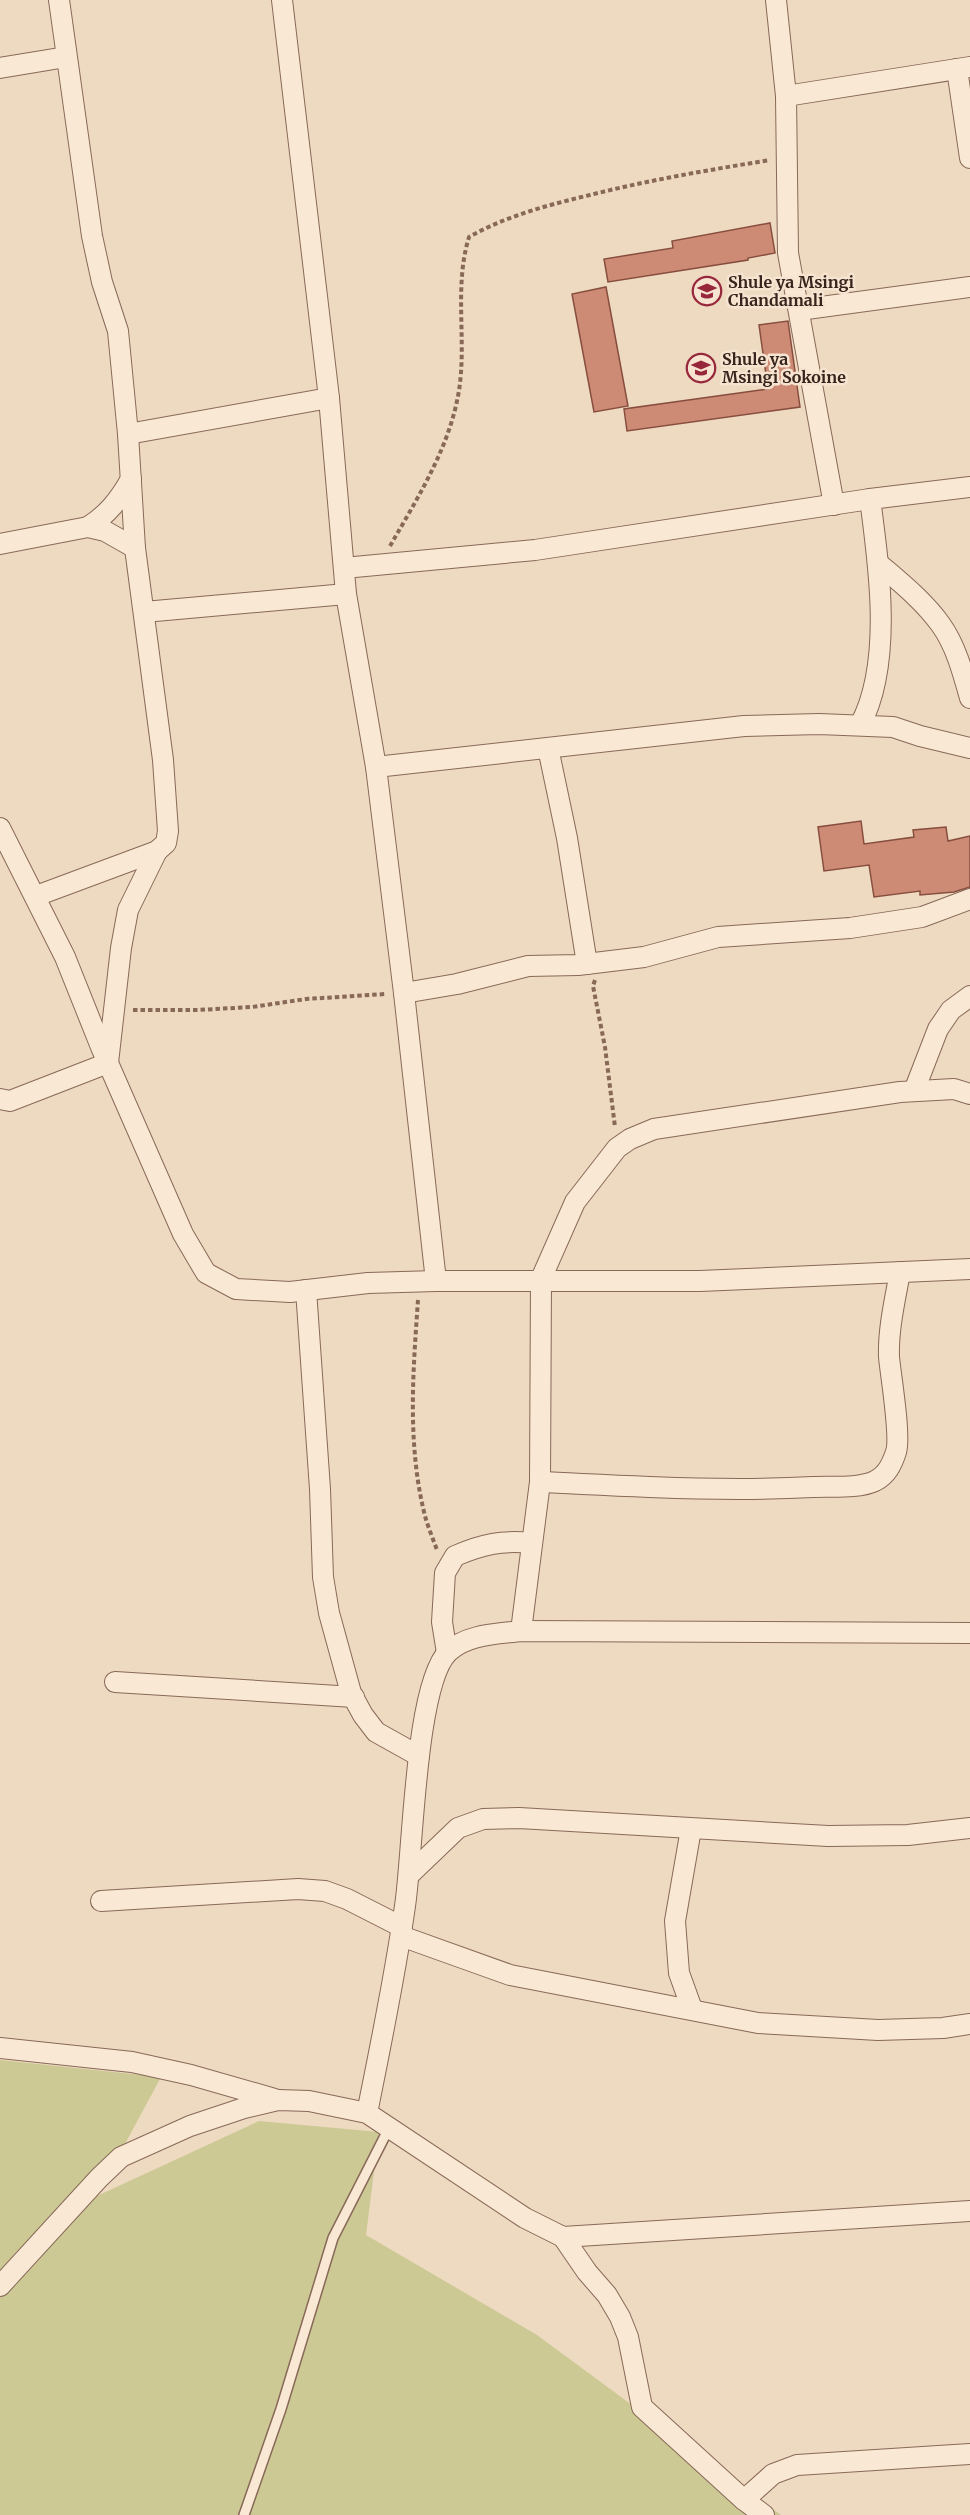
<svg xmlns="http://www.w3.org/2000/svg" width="970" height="2515" font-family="Merriweather,serif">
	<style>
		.green { fill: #ccc995 }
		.building { fill: #cd8b76; stroke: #874e3e; stroke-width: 1.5 }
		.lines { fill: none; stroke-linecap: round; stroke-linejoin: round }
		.lane-casing { stroke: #886958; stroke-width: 12 }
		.street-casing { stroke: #886958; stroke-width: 22 }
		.path { stroke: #886958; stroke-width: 4; stroke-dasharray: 4.5 3; stroke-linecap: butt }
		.lane { stroke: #f9e8d4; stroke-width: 9 }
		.street { stroke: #f9e8d4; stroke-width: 20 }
		.labels { text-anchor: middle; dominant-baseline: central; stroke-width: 5; stroke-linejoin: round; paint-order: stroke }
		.poi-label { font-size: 16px; font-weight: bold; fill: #37251d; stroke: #f6e4d0; text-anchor: start }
	</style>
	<rect width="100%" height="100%" fill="#eed9c1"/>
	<path class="green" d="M 0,2060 L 161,2077 L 97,2196 L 259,2121 L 379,2132 L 366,2235 L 537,2335 L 781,2515 L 0,2515 Z"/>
	<g class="building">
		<path d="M 770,223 L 775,253 L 748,258 L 748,260 L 608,282 L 604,259 L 673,248 L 672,241 Z"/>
		<path d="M 606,287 L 628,406 L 594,412 L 572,294 Z"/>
		<path d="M 788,321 L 800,407 L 627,431 L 624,409 L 768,389 L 759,325 Z"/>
		<path d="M 861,821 L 864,844 L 914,837 L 913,830 L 946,827 L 948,841 L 970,836 L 970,887 L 954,892 L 920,895 L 920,891 L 874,897 L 869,865 L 824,871 L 818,827 Z"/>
	</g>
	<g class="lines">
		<g class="lane-casing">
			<path id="lane" d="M 244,2515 L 281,2409 L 333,2238 L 389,2128"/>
		</g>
		<g class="street-casing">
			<g id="street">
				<path d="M 282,0 L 329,398 L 346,594 L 376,767 L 404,993 L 436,1281"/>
				<path d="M 776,0 L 786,96 L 788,253 L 834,505"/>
				<path d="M 0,68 L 66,57"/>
				<path d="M 957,69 L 970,158"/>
				<path d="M 786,96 L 970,67"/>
				<path d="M 799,310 L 970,287"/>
				<path d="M 128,434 L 329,398"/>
				<path d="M 88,527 C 108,514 119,500 131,479"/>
				<path d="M 0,544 L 88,527 L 105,531 L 135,548"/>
				<path d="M 878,563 C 900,582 924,601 941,625 C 956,646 963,673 970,698"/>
				<path d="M 344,568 L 535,550 L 870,499 L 970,487"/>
				<path d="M 144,612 L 346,594"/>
				<path d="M 860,725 C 893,664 879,566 870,499"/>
				<path d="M 548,748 L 567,838 L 587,964"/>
				<path d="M 376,767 L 744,726 L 819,724 L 893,727 L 920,736 L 970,748"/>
				<path d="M 0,828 L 65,957 L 101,1047 L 183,1234 L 206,1273 L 236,1289 L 290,1292 L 368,1283 L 436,1281 L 700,1281 L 970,1269"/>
				<path d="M 36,896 L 157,851 L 166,843 L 168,831 L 163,760 L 135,548 L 128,434 L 118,331 L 102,282 L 92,236 L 59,0"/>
				<path d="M 404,993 L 457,984 L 528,966 L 578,965 L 644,957 L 718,937 L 850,928 L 922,917 L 970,899"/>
				<path d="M 914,1091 L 938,1029 L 951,1010 L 970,996"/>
				<path d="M 0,1099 L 10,1101 L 108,1063 L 121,948 L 128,910 L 157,851"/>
				<path d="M 306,1290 L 320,1489 L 323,1577 L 329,1613 L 351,1693 L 363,1715 L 376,1732 L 419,1756"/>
				<path d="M 540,1482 C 631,1486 722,1492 813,1487 C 831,1486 858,1489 875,1481 C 887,1475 892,1464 896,1452 C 901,1436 891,1378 889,1357 C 888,1329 895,1300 900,1272"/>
				<path d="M 521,1631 L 540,1482 L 541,1279 L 575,1202 L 617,1148 L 630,1139 L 654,1129 L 900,1092 L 954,1089 L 970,1094"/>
				<path d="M 447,1653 L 442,1622 L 445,1573 L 455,1556 C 483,1544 502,1540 532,1543"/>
				<path d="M 115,1682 L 354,1697"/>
				<path d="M 691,1829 L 675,1921 L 679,1973 L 692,2009"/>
				<path d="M 410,1874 L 458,1828 L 483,1819 L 519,1818 L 828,1836 L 908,1835 L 970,1828"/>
				<path d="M 101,1901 L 298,1889 L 325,1891 L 347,1899 L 402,1927"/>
				<path d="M 401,1936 L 510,1975 L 758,2023 L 878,2030 L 943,2028 L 970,2024"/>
				<path d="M 0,2048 L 132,2062 L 191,2075 L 275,2099"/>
				<path d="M 367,2113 C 381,2044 395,1976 405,1906 C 413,1854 415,1685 448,1652 C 467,1634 497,1634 521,1631 L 970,1633"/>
				<path d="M 563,2237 L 587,2272 L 607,2295 L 620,2317 L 628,2337 L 642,2407 L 744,2500 L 764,2515"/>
				<path d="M 0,2286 L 99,2178 L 121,2157 L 190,2126 L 244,2108 L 278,2100 L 309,2101 L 367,2113 L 525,2218 L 563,2237 L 970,2211"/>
				<path d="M 744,2500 L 773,2474 L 797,2465 L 970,2454"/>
			</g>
		</g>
		<g class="path">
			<path d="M 390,546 C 417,499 448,450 458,396 C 468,344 453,289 469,237 C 506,216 548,205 590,195 C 649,180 709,170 770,160"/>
			<path d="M 595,980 L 593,986 L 605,1047 L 615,1127"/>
			<path d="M 133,1010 L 198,1010 L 252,1007 L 306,999 L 386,994"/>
			<path d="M 418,1300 C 413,1372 407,1445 425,1516 C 428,1527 433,1539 437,1550"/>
		</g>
		<use href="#lane" class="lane"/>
		<use href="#street" class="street"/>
	</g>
	<defs>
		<g id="school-ring" transform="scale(1.5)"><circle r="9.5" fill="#f6e4d0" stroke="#97283c" stroke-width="1.5"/><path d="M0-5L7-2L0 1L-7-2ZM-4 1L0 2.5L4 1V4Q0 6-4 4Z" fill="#97283c"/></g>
	</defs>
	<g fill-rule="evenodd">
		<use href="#school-ring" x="707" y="291"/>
		<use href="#school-ring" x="701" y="368"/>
	</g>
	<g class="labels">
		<g class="poi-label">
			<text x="728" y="282">Shule ya Msingi<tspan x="728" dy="18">Chandamali</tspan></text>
			<text x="722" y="359">Shule ya<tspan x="722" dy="18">Msingi Sokoine</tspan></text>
		</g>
	</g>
</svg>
